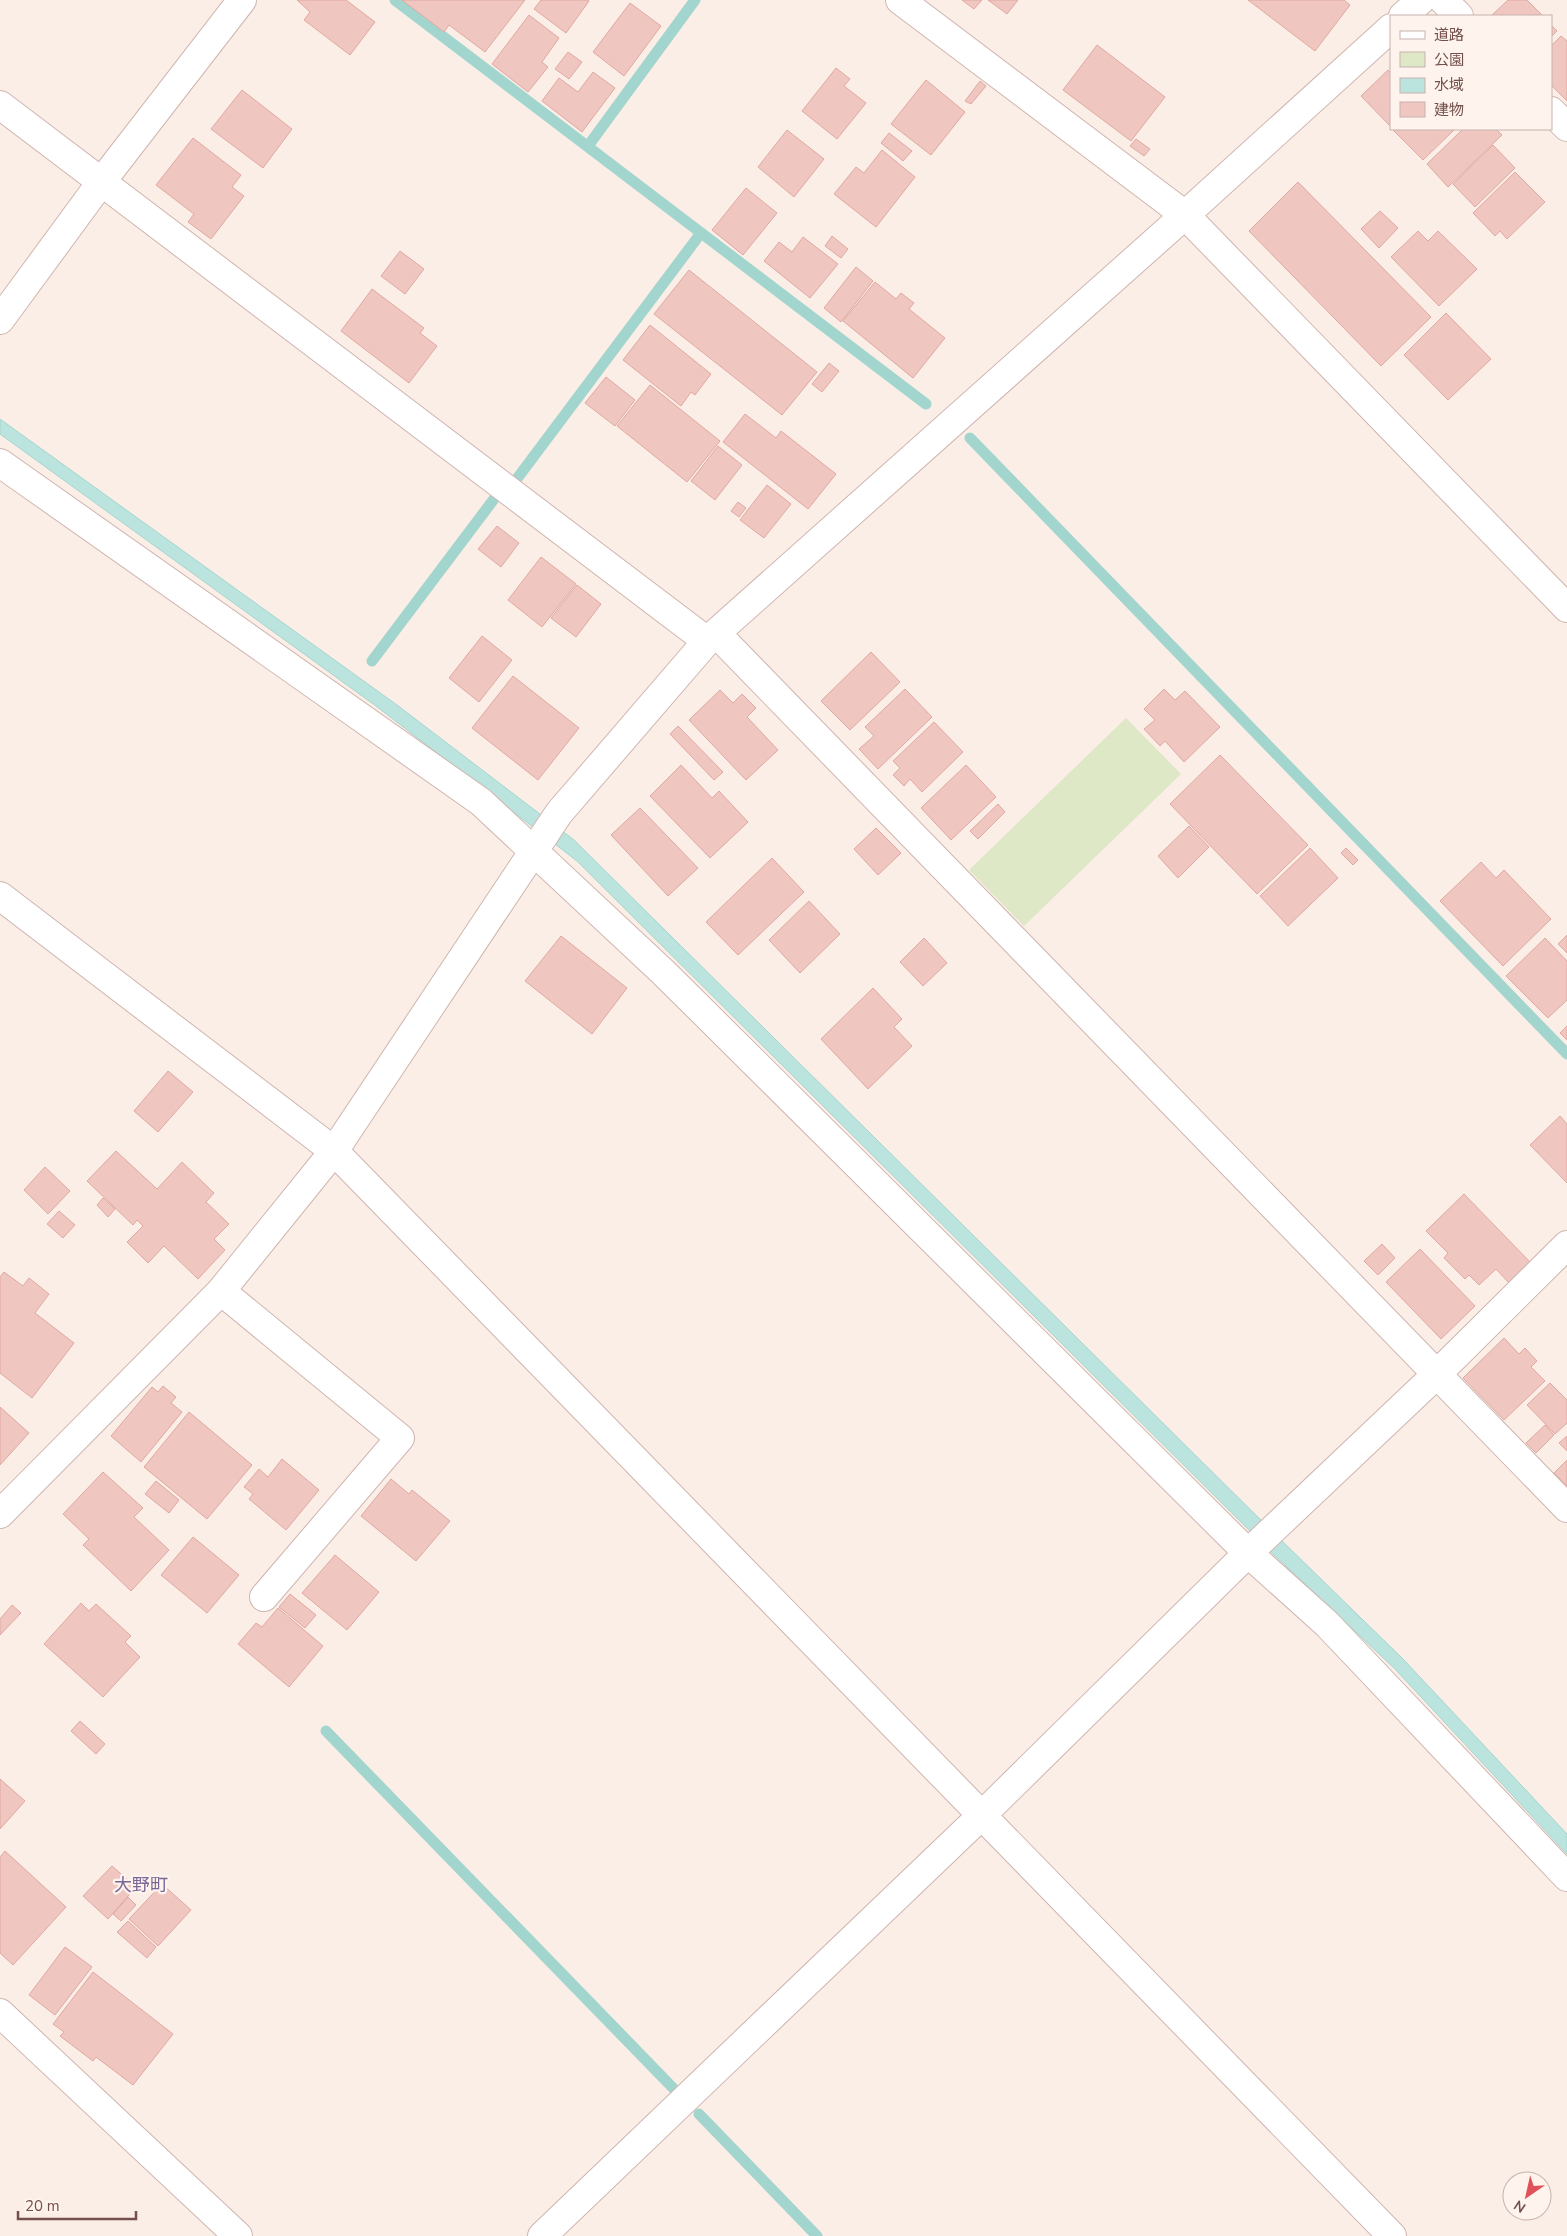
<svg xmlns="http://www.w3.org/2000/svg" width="1567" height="2236" font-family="'Nunito Sans','Noto Sans JP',sans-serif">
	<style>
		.green { fill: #dee8c6 }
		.water { fill: #bce4df; stroke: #a3d5cf }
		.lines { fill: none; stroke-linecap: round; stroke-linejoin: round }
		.stream { stroke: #a3d5cf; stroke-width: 11 }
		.building { fill: #efc6c0; stroke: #e1a8a1 }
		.minor-casing { stroke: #cfb5b0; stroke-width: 30 }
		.tertiary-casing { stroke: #cfb5b0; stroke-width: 30 }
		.minor { stroke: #fff; stroke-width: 28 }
		.tertiary { stroke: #fff; stroke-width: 28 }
		.labels { text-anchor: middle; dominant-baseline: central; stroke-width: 4.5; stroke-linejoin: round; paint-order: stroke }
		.quarter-label { font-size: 18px; fill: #7a6897; stroke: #fef3ed }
	</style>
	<rect width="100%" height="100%" fill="#fbeee7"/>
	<path class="green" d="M 1126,718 L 1181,774 L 1024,926 L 969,870 Z"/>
	<path class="water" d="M 0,419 L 397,705 L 574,840 L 1280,1539 L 1403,1659 L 1567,1834 L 1567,1854 L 1395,1669 L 1269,1550 L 577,861 L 376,706 L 0,434 Z"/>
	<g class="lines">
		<g class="stream">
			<path d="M 395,0 L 926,404"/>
			<path d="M 588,146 L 695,0"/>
			<path d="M 970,438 L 1567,1054"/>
			<path d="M 516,480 L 701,233"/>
			<path d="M 372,661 L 494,499"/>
			<path d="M 326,1731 L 673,2088"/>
			<path d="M 699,2114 L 817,2236"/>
		</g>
	</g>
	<g class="building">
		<path d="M 297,0 L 346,0 L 375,22 L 350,55 L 304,20 L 310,12 Z"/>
		<path d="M 402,0 L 525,0 L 485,52 L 449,25 L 444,32 Z"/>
		<path d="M 541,0 L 588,0 L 589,1 L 566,33 L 534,9 Z"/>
		<path d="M 962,0 L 982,0 L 974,9 Z"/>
		<path d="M 988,0 L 1018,0 L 1007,14 Z"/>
		<path d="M 1248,0 L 1344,0 L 1350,5 L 1315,51 Z"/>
		<path d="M 1508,0 L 1527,0 L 1543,16 L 1491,16 Z"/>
		<path d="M 630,3 L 661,26 L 624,76 L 593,52 Z"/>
		<path d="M 529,15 L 559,38 L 542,62 L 548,67 L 528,92 L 492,64 Z"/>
		<path d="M 1551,25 L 1557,31 L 1551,37 Z"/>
		<path d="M 1561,36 L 1567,41 L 1567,101 L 1551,85 L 1551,46 Z"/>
		<path d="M 1097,45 L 1165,97 L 1131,141 L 1063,90 Z"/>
		<path d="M 568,52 L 582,62 L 569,79 L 555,69 Z"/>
		<path d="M 836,68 L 850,79 L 844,86 L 866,103 L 837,139 L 802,111 Z"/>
		<path d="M 1388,70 L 1391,73 L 1391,127 L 1361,96 Z"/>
		<path d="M 593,72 L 615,88 L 582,132 L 542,101 L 559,78 L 578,92 Z"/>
		<path d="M 926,80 L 965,112 L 931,155 L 891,124 Z"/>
		<path d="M 980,81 L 986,86 L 971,104 L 965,101 Z"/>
		<path d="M 242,90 L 292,129 L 263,168 L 211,129 Z"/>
		<path d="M 1392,129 L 1455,129 L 1423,160 Z"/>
		<path d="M 1463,129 L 1496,129 L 1502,135 L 1448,187 L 1427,164 Z"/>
		<path d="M 787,130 L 824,159 L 794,197 L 758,167 Z"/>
		<path d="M 889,133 L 912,151 L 903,161 L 881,143 Z"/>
		<path d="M 193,138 L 241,175 L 232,187 L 244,196 L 211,239 L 188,222 L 194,214 L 156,185 Z"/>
		<path d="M 1136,139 L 1150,149 L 1144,156 L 1130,146 Z"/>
		<path d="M 1493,145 L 1515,168 L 1475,207 L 1453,184 Z"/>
		<path d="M 882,150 L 915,177 L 876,227 L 834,194 L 856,167 L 864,173 Z"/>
		<path d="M 1515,172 L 1545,202 L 1507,239 L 1500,231 L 1495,236 L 1473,213 Z"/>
		<path d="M 1298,182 L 1431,317 L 1381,366 L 1249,231 Z"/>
		<path d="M 746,188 L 777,213 L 743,255 L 712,230 Z"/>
		<path d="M 1380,211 L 1398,228 L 1379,248 L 1361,229 Z"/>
		<path d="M 1418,231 L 1428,241 L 1438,231 L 1477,269 L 1439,306 L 1391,257 Z"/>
		<path d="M 832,236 L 848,249 L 841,258 L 825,246 Z"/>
		<path d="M 803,237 L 838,264 L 810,298 L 764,261 L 779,242 L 792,252 Z"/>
		<path d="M 400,251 L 424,269 L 405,294 L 381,276 Z"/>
		<path d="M 856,267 L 873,281 L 841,322 L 824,308 Z"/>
		<path d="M 689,270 L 817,372 L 782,415 L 654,314 Z"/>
		<path d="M 875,282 L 896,299 L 901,293 L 914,303 L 909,309 L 945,338 L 913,378 L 843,321 Z"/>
		<path d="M 372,289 L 424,328 L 420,333 L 437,346 L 409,383 L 341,331 Z"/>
		<path d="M 1446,313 L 1491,359 L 1448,400 L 1404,355 Z"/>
		<path d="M 650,325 L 711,374 L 695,395 L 691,392 L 681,406 L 623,360 Z"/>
		<path d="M 829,363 L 839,371 L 822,392 L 812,384 Z"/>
		<path d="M 606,377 L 635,400 L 615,426 L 585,403 Z"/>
		<path d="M 650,385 L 720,441 L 687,482 L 617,426 Z"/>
		<path d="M 745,414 L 776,438 L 781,431 L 836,474 L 808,509 L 723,442 Z"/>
		<path d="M 718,446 L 742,465 L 715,500 L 691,481 Z"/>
		<path d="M 767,485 L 791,504 L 764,538 L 740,520 Z"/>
		<path d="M 738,502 L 746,508 L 739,517 L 731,511 Z"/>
		<path d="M 497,526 L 519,543 L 501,567 L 478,549 Z"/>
		<path d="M 541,557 L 576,584 L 542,627 L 508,600 Z"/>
		<path d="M 577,585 L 601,604 L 576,637 L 551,618 Z"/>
		<path d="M 482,636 L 512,660 L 479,702 L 449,678 Z"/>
		<path d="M 871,652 L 900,682 L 850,730 L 821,701 Z"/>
		<path d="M 513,676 L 579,728 L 538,780 L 472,728 Z"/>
		<path d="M 905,689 L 932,717 L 878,769 L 859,749 L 874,736 L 865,727 Z"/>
		<path d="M 1164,689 L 1175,700 L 1185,691 L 1220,727 L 1184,762 L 1165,741 L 1160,746 L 1144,729 L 1155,720 L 1144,709 Z"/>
		<path d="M 720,690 L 733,703 L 742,694 L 756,708 L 747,717 L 778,750 L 746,780 L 689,720 Z"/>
		<path d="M 934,722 L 963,752 L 922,792 L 910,779 L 904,786 L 893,775 L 900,768 L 893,761 Z"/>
		<path d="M 678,726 L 723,772 L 714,780 L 670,734 Z"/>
		<path d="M 1220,755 L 1308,845 L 1257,894 L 1170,804 Z"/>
		<path d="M 681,765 L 712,798 L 719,791 L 748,822 L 710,858 L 650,796 Z"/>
		<path d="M 966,765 L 996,797 L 951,840 L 921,808 Z"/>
		<path d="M 998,804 L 1005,812 L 978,839 L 970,831 Z"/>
		<path d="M 640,808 L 698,868 L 668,896 L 611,835 Z"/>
		<path d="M 1189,826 L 1209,847 L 1178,878 L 1158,856 Z"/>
		<path d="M 876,828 L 901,853 L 878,875 L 854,849 Z"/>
		<path d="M 1310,848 L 1338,878 L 1288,926 L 1260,896 Z"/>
		<path d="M 1346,848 L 1358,860 L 1353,865 L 1341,853 Z"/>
		<path d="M 772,858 L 804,892 L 738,955 L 706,922 Z"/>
		<path d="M 1481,862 L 1496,878 L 1504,870 L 1551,919 L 1503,966 L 1440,901 Z"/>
		<path d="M 809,901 L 840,934 L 800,973 L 769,940 Z"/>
		<path d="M 1567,935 L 1567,953 L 1558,944 Z"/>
		<path d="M 561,936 L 627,988 L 592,1034 L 525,981 Z"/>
		<path d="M 924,938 L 947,963 L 923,986 L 900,962 Z"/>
		<path d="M 1545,938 L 1567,961 L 1567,1000 L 1548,1018 L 1506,976 Z"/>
		<path d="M 873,988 L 902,1019 L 894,1027 L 912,1046 L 868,1089 L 821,1039 Z"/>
		<path d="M 1567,1026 L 1567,1040 L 1560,1033 Z"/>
		<path d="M 168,1071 L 193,1092 L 158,1132 L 134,1111 Z"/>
		<path d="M 1560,1116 L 1567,1124 L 1567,1183 L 1530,1145 Z"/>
		<path d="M 116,1151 L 157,1189 L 182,1162 L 214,1193 L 206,1202 L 229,1224 L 214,1239 L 225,1250 L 198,1279 L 164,1246 L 148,1263 L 127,1242 L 143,1226 L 137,1220 L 133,1225 L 87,1181 Z"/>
		<path d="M 45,1167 L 70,1191 L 48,1214 L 24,1190 Z"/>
		<path d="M 1464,1194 L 1530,1262 L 1509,1283 L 1496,1269 L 1479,1285 L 1469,1275 L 1465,1279 L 1444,1258 L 1448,1253 L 1426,1231 Z"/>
		<path d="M 103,1198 L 115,1209 L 108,1217 L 97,1205 Z"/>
		<path d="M 59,1211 L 75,1225 L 63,1238 L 47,1224 Z"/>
		<path d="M 1382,1244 L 1395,1258 L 1378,1275 L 1364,1261 Z"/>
		<path d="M 1420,1249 L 1475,1306 L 1441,1339 L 1386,1282 Z"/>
		<path d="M 4,1272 L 23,1286 L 29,1278 L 49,1294 L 35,1313 L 74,1343 L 32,1398 L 0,1373 L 0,1277 Z"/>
		<path d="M 1504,1338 L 1519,1354 L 1525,1348 L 1537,1361 L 1531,1367 L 1545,1381 L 1504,1420 L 1463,1378 Z"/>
		<path d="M 1550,1383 L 1567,1400 L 1567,1423 L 1555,1434 L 1527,1405 Z"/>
		<path d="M 163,1386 L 176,1397 L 171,1403 L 182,1412 L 141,1462 L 111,1436 L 152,1387 L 158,1392 Z"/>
		<path d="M 0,1407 L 29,1433 L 0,1465 Z"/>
		<path d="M 189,1412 L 252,1465 L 207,1519 L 144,1467 Z"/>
		<path d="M 1545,1425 L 1554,1435 L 1536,1453 L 1526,1443 Z"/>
		<path d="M 1567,1436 L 1567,1451 L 1559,1443 Z"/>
		<path d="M 282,1459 L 319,1490 L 286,1530 L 249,1499 L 253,1494 L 244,1487 L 259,1469 L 268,1477 Z"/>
		<path d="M 1567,1460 L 1567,1486 L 1554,1473 Z"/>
		<path d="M 103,1472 L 143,1508 L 134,1517 L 169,1550 L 131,1591 L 83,1545 L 89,1539 L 63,1514 Z"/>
		<path d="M 391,1479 L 409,1494 L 412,1490 L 450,1521 L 416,1561 L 361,1516 Z"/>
		<path d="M 156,1481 L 179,1500 L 169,1513 L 145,1494 Z"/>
		<path d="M 193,1537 L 239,1575 L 207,1613 L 161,1575 Z"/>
		<path d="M 335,1555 L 379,1592 L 347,1630 L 302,1593 Z"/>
		<path d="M 290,1594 L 316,1615 L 305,1628 L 279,1607 Z"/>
		<path d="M 81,1603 L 89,1611 L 96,1604 L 131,1636 L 125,1642 L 140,1657 L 103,1697 L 44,1644 Z"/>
		<path d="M 12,1605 L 21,1613 L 0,1635 L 0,1619 Z"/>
		<path d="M 278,1608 L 323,1646 L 289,1687 L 238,1644 L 256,1623 L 262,1627 Z"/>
		<path d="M 80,1721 L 105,1744 L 96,1754 L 71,1731 Z"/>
		<path d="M 0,1779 L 25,1801 L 0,1829 Z"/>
		<path d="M 5,1851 L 66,1907 L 13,1965 L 0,1953 L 0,1857 Z"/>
		<path d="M 112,1866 L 136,1887 L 108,1919 L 83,1896 Z"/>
		<path d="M 162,1884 L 191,1910 L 158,1946 L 129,1919 Z"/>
		<path d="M 128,1897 L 136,1905 L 121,1921 L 113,1914 Z"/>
		<path d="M 128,1921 L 156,1947 L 147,1958 L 117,1932 Z"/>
		<path d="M 65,1947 L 92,1967 L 55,2015 L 29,1995 Z"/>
		<path d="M 93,1972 L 173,2034 L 133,2085 L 96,2057 L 93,2061 L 60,2036 L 64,2032 L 53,2024 Z"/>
	</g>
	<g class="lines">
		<g class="minor-casing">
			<g id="minor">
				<path d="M 900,0 L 1185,215 L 1567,608"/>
				<path d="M 1443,0 L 1459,16"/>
				<path d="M 0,105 L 707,641 L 559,813 L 334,1151 L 221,1291 L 0,1514"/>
				<path d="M 1551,111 L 1567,127"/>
				<path d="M 0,320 L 102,181 L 242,0"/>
				<path d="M 0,463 L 481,802 L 664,973 L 1248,1553 L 1327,1624 L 1567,1877"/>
				<path d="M 716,633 L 1567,1508"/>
				<path d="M 0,896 L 334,1151 L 1392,2236"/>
				<path d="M 221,1291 L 400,1438 L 264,1597"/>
				<path d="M 0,2013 L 238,2236"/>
				<path d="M 542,2236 L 981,1816 L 1248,1553 L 1437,1374 L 1567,1245"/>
			</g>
		</g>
		<g class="tertiary-casing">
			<g id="tertiary">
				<path d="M 1403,16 L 1421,0"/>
				<path d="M 707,641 L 1185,215 L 1391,28"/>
			</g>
		</g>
		<use href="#minor" class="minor"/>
		<use href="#tertiary" class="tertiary"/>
	</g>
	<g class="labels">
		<g class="quarter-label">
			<text x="141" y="1885">大野町</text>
		</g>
	</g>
	<rect x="1390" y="15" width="162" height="115" fill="#fef3ed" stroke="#c7b2ad"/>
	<rect x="1400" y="31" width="25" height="8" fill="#ffffff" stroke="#c7b2ad"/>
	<text x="1434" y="40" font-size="15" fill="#74504c">道路</text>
	<rect x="1400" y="52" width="25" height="15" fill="#dee8c6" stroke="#c7b2ad"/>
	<text x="1434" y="65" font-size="15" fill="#74504c">公園</text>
	<rect x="1400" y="78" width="25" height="15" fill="#bce4df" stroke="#c7b2ad"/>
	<text x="1434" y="90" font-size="15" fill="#74504c">水域</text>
	<rect x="1400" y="102" width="25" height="15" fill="#efc6c0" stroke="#c7b2ad"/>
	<text x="1434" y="115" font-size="15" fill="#74504c">建物</text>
	<g transform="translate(1527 2196) rotate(214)"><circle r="24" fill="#fef3ed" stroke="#c7b2ad"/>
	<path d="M0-4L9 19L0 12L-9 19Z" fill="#df525a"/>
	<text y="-8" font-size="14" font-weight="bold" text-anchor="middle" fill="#74504c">N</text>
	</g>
	<path d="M18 2211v8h118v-8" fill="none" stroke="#74504c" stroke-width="2.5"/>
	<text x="25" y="2211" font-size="15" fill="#74504c" stroke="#fef3ed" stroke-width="4" paint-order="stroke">20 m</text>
</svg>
